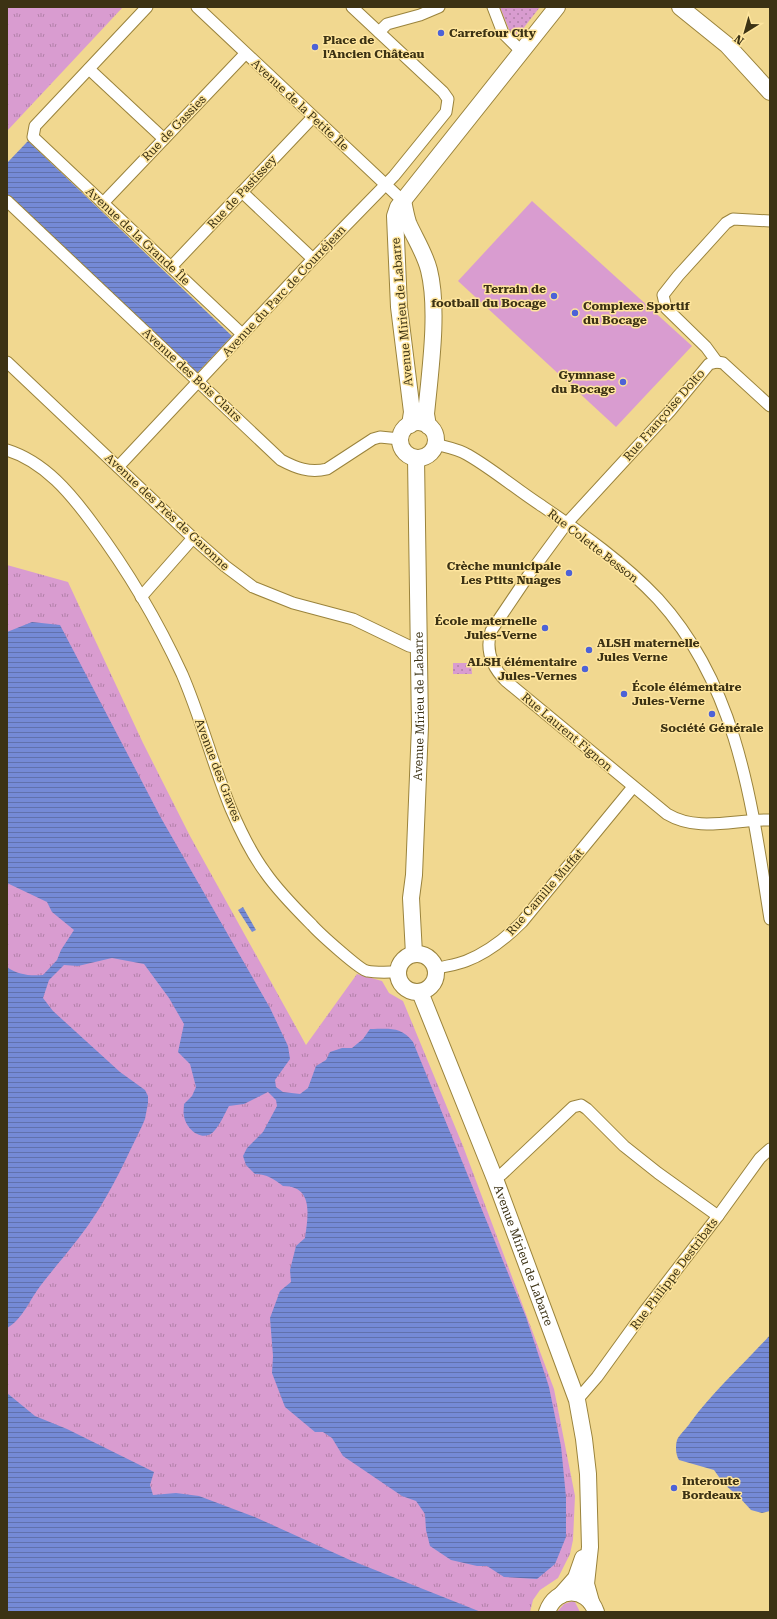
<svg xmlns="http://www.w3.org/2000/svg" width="777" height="1619" font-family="'Roboto Serif',serif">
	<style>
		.grass { fill: url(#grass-tufts) }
		.park { fill: url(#park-dots) }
		.garden { fill: #d99cd0 }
		.water { fill: url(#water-rules) }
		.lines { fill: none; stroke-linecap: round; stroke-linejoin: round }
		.street-casing { stroke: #9a833c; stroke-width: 13 }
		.secondary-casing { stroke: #9a833c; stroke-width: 18 }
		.street { stroke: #fff; stroke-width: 11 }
		.secondary { stroke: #fff; stroke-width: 16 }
		.poi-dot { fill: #4d62d7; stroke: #fee59d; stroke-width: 1.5 }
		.labels { text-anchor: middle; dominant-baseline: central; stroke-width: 3; stroke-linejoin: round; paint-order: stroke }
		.poi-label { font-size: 12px; font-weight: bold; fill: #3c3214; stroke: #fee59d; text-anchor: start }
		.street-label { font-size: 12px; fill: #3c3214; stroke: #fee59d }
	</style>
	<defs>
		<pattern id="grass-tufts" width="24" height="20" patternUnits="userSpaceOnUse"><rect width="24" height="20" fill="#d99cd0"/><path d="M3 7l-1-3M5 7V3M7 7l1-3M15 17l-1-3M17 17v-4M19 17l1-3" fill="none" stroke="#b180a8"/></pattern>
		<pattern id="park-dots" width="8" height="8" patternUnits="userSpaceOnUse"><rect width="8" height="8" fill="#d99cd0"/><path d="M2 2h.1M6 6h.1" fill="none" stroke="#b180a8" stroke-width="1.8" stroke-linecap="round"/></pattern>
		<pattern id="water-rules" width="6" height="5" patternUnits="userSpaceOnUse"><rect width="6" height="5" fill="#758ad6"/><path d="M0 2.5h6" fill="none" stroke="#6171ac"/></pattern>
	</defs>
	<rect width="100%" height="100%" fill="#f1d890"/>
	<g class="grass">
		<path d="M 7,7 L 123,7 L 7,131 Z"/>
		<path d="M 7,565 L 68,582 L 143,743 L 190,836 L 306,1045 L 357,974 L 382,981 L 389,993 L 403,1001 L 463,1146 L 554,1389 L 575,1496 L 573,1540 L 570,1554 L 558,1578 L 540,1590 L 533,1600 L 530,1612 L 7,1612 Z"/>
		<path d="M 573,1601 L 575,1602 L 580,1612 L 557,1612 L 564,1604 Z"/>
	</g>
	<g class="park">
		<path d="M 500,7 L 540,7 L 518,35 L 510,32 Z"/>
		<path d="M 453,663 L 471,663 L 472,674 L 453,674 Z"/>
	</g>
	<path class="garden" d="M 532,201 L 692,346 L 616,427 L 458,281 Z"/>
	<g class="water">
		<path d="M 28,141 L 232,336 L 197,373 L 7,194 L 7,163 Z"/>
		<path d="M 32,622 L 60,625 L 161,818 L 270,1008 L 288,1046 L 290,1059 L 275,1080 L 276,1087 L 283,1092 L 300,1094 L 308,1088 L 316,1066 L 326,1060 L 330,1052 L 342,1048 L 352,1048 L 363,1039 L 370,1029 C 389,1029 401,1026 413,1042 L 526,1317 L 549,1387 L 561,1446 L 566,1497 L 566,1537 L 555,1564 L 537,1579 L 504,1577 L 487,1566 L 477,1566 L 451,1560 L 430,1546 L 426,1530 L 425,1514 L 416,1501 L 402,1496 L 343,1456 L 332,1438 L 323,1432 L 315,1432 L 285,1407 L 272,1373 L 273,1356 L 270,1318 L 280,1291 L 291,1282 L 290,1270 L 296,1246 L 305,1238 C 308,1216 314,1186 283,1186 C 274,1179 267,1174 255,1174 L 246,1165 L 243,1156 L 247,1148 L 263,1132 L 277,1106 L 276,1100 L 268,1092 L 244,1104 L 229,1106 C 225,1113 221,1123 215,1130 C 204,1144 186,1130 184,1116 C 183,1112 184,1108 184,1104 L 192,1096 L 196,1087 L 190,1064 L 178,1052 L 184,1024 L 169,998 L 144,964 L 112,958 L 78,966 L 64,965 L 49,980 L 43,998 L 53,1011 L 120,1072 L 145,1090 L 148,1096 L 148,1103 L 145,1119 L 142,1126 C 127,1156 113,1189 93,1218 C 78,1241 58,1263 41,1285 C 30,1299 23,1319 7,1328 L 7,967 C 18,975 30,976 43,975 L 57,960 L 61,950 L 74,930 L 52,912 L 47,902 L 7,883 L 7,632 Z"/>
		<path d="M 243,907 L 256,930 L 252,932 L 238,910 Z"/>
		<path d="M 770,1335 L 770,1511 L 762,1513 L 751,1510 L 739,1497 L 724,1484 L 714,1470 L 679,1460 C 676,1455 675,1447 677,1440 C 679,1435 687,1428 690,1423 C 714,1390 743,1365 770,1335 Z"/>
		<path d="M 7,1393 L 35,1416 L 67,1429 L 154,1472 L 150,1485 L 153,1495 L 176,1493 L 199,1496 L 257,1518 L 350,1560 L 481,1612 L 7,1612 Z"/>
	</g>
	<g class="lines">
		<g class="street-casing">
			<g id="street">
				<path d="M 147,7 L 35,126 L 33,137 L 242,334"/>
				<path d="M 197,7 L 403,201"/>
				<path d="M 493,7 L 503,33 L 522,52"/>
				<path d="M 379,32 L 387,24 L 420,15 L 439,7"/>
				<path d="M 89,69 L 164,139"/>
				<path d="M 242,192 L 313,259"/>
				<path d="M 7,201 L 281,460 C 296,468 309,473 327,469 L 373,439 L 380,437 L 400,439"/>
				<path d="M 103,203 L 245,54"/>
				<path d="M 171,267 L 313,117"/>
				<path d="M 7,362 L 193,538 L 225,566 L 253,587 L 293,603 L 353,619 L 409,646 L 419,648"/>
				<path d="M 717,362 L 706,347 L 666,308 L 663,295 L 678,276 L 726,223 L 733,219 L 770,221"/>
				<path d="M 770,406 L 723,363 L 717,362 L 709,364 L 670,411 L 567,523 L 528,576 L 491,631 C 485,651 492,667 506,681 L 667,814 C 699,833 735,819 770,820"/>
				<path d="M 435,444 C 446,447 459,449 468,455 C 494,470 517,490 542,506 C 583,534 624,563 658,599 C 739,688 752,806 770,919"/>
				<path d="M 7,450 C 45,462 71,494 93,524 C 128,571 158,622 182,674 C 201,718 213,765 231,809 C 240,830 251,853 265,872 C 278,891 296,909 312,925 C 319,933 360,970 367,971 C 376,973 388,972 398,972"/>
				<path d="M 118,467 L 313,259 L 394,176 L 446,112 L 448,99 L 443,92 L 352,7"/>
				<path d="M 141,597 L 193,538"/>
				<path d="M 435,969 C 445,966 456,965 466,961 C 487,953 506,938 522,922 L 633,787"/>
				<path d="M 495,1179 L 502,1174 L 573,1107 L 581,1105 L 587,1109 L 624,1146 L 658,1173 L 718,1216"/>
				<path d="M 577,1400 L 597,1377 L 644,1312 L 718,1216 L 760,1158 L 770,1149"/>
			</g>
		</g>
		<g class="secondary-casing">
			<g id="secondary">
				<path d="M 680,7 L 727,45 L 770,92"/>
				<path d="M 403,201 C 405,209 406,218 409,225 C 416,240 425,254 429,270 C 439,310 430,372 426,414 L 428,426"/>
				<circle cx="418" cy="440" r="18"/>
				<path d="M 410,425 L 412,412 L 399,307 L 395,216 L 398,207 L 557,7"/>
				<circle cx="417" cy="973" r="19"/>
				<path id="s1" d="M 414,954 L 411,898 L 414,875 L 420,726 L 416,458"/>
				<path id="s2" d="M 420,992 L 495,1179 L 577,1400 L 584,1439 L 588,1474 L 590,1547 L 586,1584 L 591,1602"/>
				<path d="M 561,1595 L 576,1578 L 583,1558"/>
				<path d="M 547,1612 C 556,1586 587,1586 596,1612"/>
			</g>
		</g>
		<use href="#street" class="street"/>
		<use href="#secondary" class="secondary"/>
	</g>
	<g class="poi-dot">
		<circle cx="441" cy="33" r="4"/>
		<circle cx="315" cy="47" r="4"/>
		<circle cx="554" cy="296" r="4"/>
		<circle cx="575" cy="313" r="4"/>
		<circle cx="623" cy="382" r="4"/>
		<circle cx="569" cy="573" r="4"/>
		<circle cx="545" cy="628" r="4"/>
		<circle cx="589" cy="650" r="4"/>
		<circle cx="585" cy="669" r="4"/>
		<circle cx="624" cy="694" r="4"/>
		<circle cx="712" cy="714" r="4"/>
		<circle cx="674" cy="1488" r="4"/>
	</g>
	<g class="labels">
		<g class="poi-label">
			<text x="449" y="33">Carrefour City</text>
			<text x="323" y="40">Place de<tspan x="323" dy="14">l'Ancien Château</tspan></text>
			<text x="546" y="289" text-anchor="end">Terrain de<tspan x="546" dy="14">football du Bocage</tspan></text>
			<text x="583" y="306">Complexe Sportif<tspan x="583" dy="14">du Bocage</tspan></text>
			<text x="615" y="375" text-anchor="end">Gymnase<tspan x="615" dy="14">du Bocage</tspan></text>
			<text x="561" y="566" text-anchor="end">Crèche municipale<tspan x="561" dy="14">Les Ptits Nuages</tspan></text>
			<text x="537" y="621" text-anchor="end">École maternelle<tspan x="537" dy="14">Jules-Verne</tspan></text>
			<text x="597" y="643">ALSH maternelle<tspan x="597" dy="14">Jules Verne</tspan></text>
			<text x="577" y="662" text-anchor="end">ALSH élémentaire<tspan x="577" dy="14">Jules-Vernes</tspan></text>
			<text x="632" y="687">École élémentaire<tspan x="632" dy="14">Jules-Verne</tspan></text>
			<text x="712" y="728" text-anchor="middle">Société Générale</text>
			<text x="682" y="1481">Interoute<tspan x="682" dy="14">Bordeaux</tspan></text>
		</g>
		<g class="street-label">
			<text transform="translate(300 105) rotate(43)">Avenue de la Petite Île</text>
			<text transform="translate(174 128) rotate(-46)">Rue de Gassies</text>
			<text transform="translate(242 192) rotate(-47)">Rue de Pastissey</text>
			<text transform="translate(138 236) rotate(43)">Avenue de la Grande Île</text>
			<text transform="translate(284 291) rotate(-47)">Avenue du Parc de Courréjean</text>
			<text transform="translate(402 312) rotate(-95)">Avenue Mirieu de Labarre</text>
			<text transform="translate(192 375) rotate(43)">Avenue des Bois Clairs</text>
			<text transform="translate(664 415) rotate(-49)">Rue Françoise Dolto</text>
			<text transform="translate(167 512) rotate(43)">Avenue des Près de Garonne</text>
			<text transform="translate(593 546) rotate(38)">Rue Colette Besson</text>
			<text stroke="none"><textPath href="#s1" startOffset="248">Avenue Mirieu de Labarre</textPath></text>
			<text transform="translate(567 732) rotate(40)">Rue Laurent Fignon</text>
			<text transform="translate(218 770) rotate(69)">Avenue des Graves</text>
			<text transform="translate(545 892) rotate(-49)">Rue Camille Muffat</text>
			<text stroke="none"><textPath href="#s2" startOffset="283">Avenue Mirieu de Labarre</textPath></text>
			<text transform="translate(674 1274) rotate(-53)">Rue Philippe Destribats</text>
		</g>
	</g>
	<rect width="777" height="1619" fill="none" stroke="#3c3214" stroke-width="16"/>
	<g transform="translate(745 32) rotate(217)" stroke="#fee59d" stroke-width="3" paint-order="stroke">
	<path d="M0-3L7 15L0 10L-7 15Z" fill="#3c3214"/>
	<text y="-6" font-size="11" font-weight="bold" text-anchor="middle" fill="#3c3214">N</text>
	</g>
</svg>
